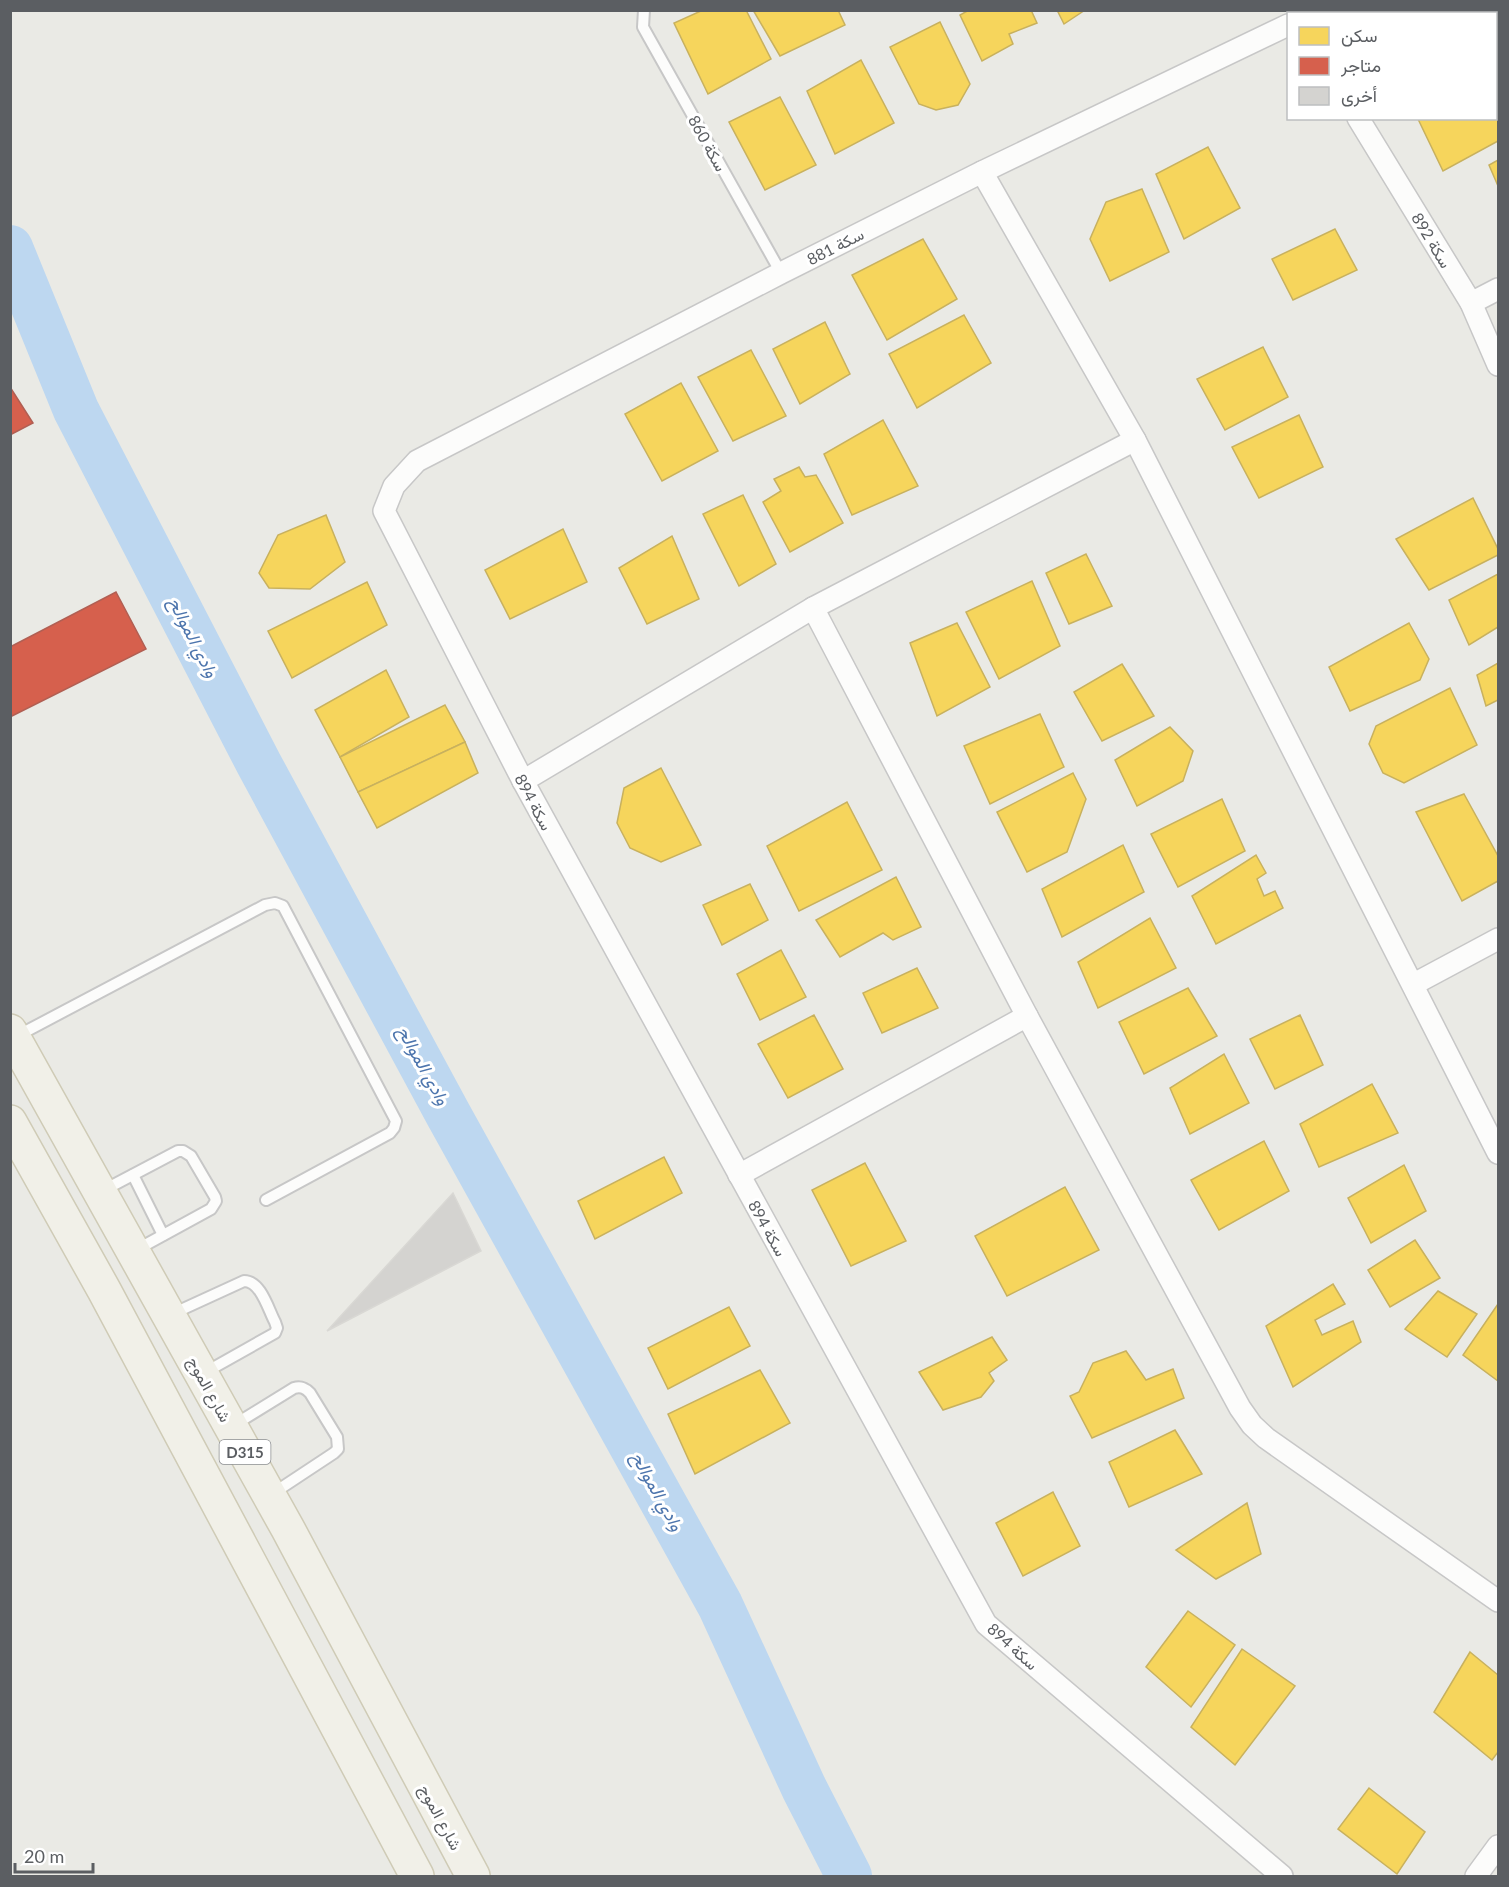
<svg xmlns="http://www.w3.org/2000/svg" width="1509" height="1887" font-family="Lato,Vazirmatn,sans-serif">
	<style>
		.homes { fill: #f6d55c; stroke: #c8b15e; stroke-width: 1.5 }
		.shops { fill: #d6604d; stroke: #b15f53; stroke-width: 1.5 }
		.lines { fill: none; stroke-linecap: round; stroke-linejoin: round }
		.river { stroke: #bdd7f0; stroke-width: 46 }
		.building { fill: #d4d3d0; stroke: #d9d8d4; stroke-width: 1.5 }
		.lane-casing { stroke: #c7c7c7; stroke-width: 14 }
		.street-casing { stroke: #c7c7c7; stroke-width: 24 }
		.primary-casing { stroke: #cfcbb6; stroke-width: 36 }
		.lane { stroke: #fcfcfb; stroke-width: 10 }
		.street { stroke: #fcfcfb; stroke-width: 21 }
		.primary { stroke: #f1f0e8; stroke-width: 33 }
		.labels { text-anchor: middle; dominant-baseline: central; stroke-width: 6; stroke-linejoin: round; paint-order: stroke }
		.shield { fill: #fff; stroke: #8c8e91; stroke-width: 1.5 }
		.shield-label { font-size: 15px; font-weight: bold; fill: #5b5e62 }
		.street-label { font-size: 16px; fill: #5b5e62; stroke: #fff }
		.water-label { font-size: 18px; font-style: italic; fill: #4d75ad; stroke: #fff }
	</style>
	<rect width="100%" height="100%" fill="#eaeae5"/>
	<g class="homes">
		<path d="M 703,10 L 746,10 L 771,59 L 708,94 L 674,23 Z"/>
		<path d="M 753,10 L 838,10 L 845,25 L 780,56 Z"/>
		<path d="M 969,10 L 1031,10 L 1037,23 L 1009,34 L 1013,44 L 982,61 L 960,15 Z"/>
		<path d="M 1057,10 L 1085,10 L 1064,24 Z"/>
		<path d="M 940,22 L 970,84 L 958,105 L 936,110 L 919,104 L 890,47 Z"/>
		<path d="M 861,60 L 894,123 L 835,154 L 807,91 Z"/>
		<path d="M 1496,73 L 1498,79 L 1498,141 L 1443,171 L 1418,119 L 1496,118 Z"/>
		<path d="M 780,97 L 816,165 L 765,190 L 729,122 Z"/>
		<path d="M 1208,147 L 1240,208 L 1184,239 L 1156,174 Z"/>
		<path d="M 1498,160 L 1498,186 L 1489,165 Z"/>
		<path d="M 1142,189 L 1169,252 L 1110,281 L 1090,239 L 1106,202 Z"/>
		<path d="M 1335,229 L 1357,270 L 1293,300 L 1272,259 Z"/>
		<path d="M 923,239 L 957,299 L 887,340 L 852,275 Z"/>
		<path d="M 964,315 L 991,363 L 917,408 L 889,354 Z"/>
		<path d="M 825,322 L 850,374 L 800,404 L 773,349 Z"/>
		<path d="M 1263,347 L 1288,397 L 1225,430 L 1197,379 Z"/>
		<path d="M 751,350 L 786,416 L 733,441 L 698,377 Z"/>
		<path d="M 681,383 L 718,451 L 662,481 L 625,414 Z"/>
		<path d="M 1299,415 L 1323,467 L 1259,498 L 1232,447 Z"/>
		<path d="M 883,420 L 918,486 L 852,515 L 824,454 Z"/>
		<path d="M 799,467 L 805,477 L 816,475 L 843,523 L 790,552 L 763,502 L 781,491 L 774,479 Z"/>
		<path d="M 743,495 L 776,564 L 739,586 L 703,514 Z"/>
		<path d="M 1473,498 L 1498,549 L 1498,555 L 1429,590 L 1396,539 Z"/>
		<path d="M 326,515 L 345,562 L 310,589 L 269,588 L 259,573 L 278,535 Z"/>
		<path d="M 563,529 L 587,582 L 510,619 L 485,570 Z"/>
		<path d="M 672,536 L 699,599 L 647,624 L 619,568 Z"/>
		<path d="M 1086,554 L 1112,606 L 1069,624 L 1046,573 Z"/>
		<path d="M 1498,574 L 1498,627 L 1469,645 L 1449,600 Z"/>
		<path d="M 1032,581 L 1060,646 L 999,679 L 966,612 Z"/>
		<path d="M 367,582 L 387,625 L 292,678 L 268,631 Z"/>
		<path d="M 957,623 L 990,687 L 937,716 L 910,643 Z"/>
		<path d="M 1409,623 L 1429,659 L 1420,680 L 1350,711 L 1329,667 Z"/>
		<path d="M 1498,663 L 1498,700 L 1486,706 L 1477,675 Z"/>
		<path d="M 1122,664 L 1154,716 L 1102,741 L 1074,692 Z"/>
		<path d="M 386,670 L 409,717 L 340,757 L 315,710 Z"/>
		<path d="M 1450,688 L 1477,745 L 1404,783 L 1383,773 L 1369,744 L 1376,726 Z"/>
		<path d="M 445,705 L 465,742 L 358,792 L 340,757 Z"/>
		<path d="M 1040,714 L 1064,767 L 990,804 L 964,746 Z"/>
		<path d="M 1170,727 L 1193,751 L 1183,781 L 1137,806 L 1115,760 Z"/>
		<path d="M 465,742 L 478,773 L 377,828 L 358,792 Z"/>
		<path d="M 661,768 L 701,845 L 661,862 L 630,848 L 617,823 L 624,788 Z"/>
		<path d="M 1073,773 L 1086,799 L 1067,852 L 1027,872 L 997,812 Z"/>
		<path d="M 1464,794 L 1498,856 L 1498,881 L 1462,901 L 1416,812 Z"/>
		<path d="M 1222,799 L 1245,851 L 1178,887 L 1151,834 Z"/>
		<path d="M 847,802 L 882,870 L 799,911 L 767,846 Z"/>
		<path d="M 1123,845 L 1144,892 L 1062,937 L 1042,889 Z"/>
		<path d="M 1256,855 L 1266,873 L 1257,879 L 1264,896 L 1275,891 L 1283,908 L 1216,944 L 1192,896 Z"/>
		<path d="M 896,877 L 921,927 L 893,940 L 883,933 L 840,957 L 816,920 Z"/>
		<path d="M 750,884 L 768,920 L 722,945 L 703,905 Z"/>
		<path d="M 1150,918 L 1176,968 L 1098,1008 L 1078,962 Z"/>
		<path d="M 781,950 L 806,997 L 760,1020 L 737,974 Z"/>
		<path d="M 917,968 L 938,1008 L 882,1033 L 863,993 Z"/>
		<path d="M 1188,988 L 1217,1036 L 1144,1074 L 1119,1022 Z"/>
		<path d="M 814,1015 L 843,1069 L 788,1098 L 758,1044 Z"/>
		<path d="M 1300,1015 L 1323,1065 L 1275,1089 L 1250,1039 Z"/>
		<path d="M 1224,1054 L 1249,1103 L 1190,1134 L 1170,1088 Z"/>
		<path d="M 1372,1084 L 1398,1133 L 1319,1167 L 1300,1124 Z"/>
		<path d="M 1264,1141 L 1289,1191 L 1219,1230 L 1191,1180 Z"/>
		<path d="M 664,1157 L 682,1193 L 595,1239 L 578,1201 Z"/>
		<path d="M 865,1163 L 906,1241 L 851,1266 L 812,1190 Z"/>
		<path d="M 1404,1165 L 1426,1211 L 1371,1243 L 1348,1198 Z"/>
		<path d="M 1065,1187 L 1099,1250 L 1007,1296 L 975,1236 Z"/>
		<path d="M 1415,1240 L 1440,1278 L 1390,1307 L 1368,1270 Z"/>
		<path d="M 1333,1284 L 1345,1304 L 1315,1320 L 1322,1335 L 1353,1321 L 1361,1342 L 1293,1387 L 1266,1326 Z"/>
		<path d="M 1438,1291 L 1477,1314 L 1447,1357 L 1405,1329 Z"/>
		<path d="M 1498,1304 L 1498,1381 L 1463,1355 Z"/>
		<path d="M 729,1307 L 750,1346 L 668,1389 L 648,1348 Z"/>
		<path d="M 992,1337 L 1007,1360 L 989,1373 L 994,1381 L 981,1397 L 943,1410 L 919,1372 Z"/>
		<path d="M 1126,1351 L 1146,1380 L 1173,1369 L 1184,1398 L 1092,1438 L 1070,1396 L 1079,1392 L 1093,1363 Z"/>
		<path d="M 760,1370 L 790,1423 L 695,1474 L 668,1414 Z"/>
		<path d="M 1175,1430 L 1202,1474 L 1129,1507 L 1109,1462 Z"/>
		<path d="M 1053,1492 L 1080,1546 L 1023,1576 L 996,1523 Z"/>
		<path d="M 1247,1503 L 1261,1554 L 1216,1579 L 1176,1550 Z"/>
		<path d="M 1188,1611 L 1235,1645 L 1191,1707 L 1146,1667 Z"/>
		<path d="M 1242,1649 L 1295,1686 L 1235,1765 L 1191,1727 Z"/>
		<path d="M 1470,1652 L 1498,1675 L 1498,1752 L 1492,1760 L 1434,1712 Z"/>
		<path d="M 1369,1788 L 1425,1832 L 1397,1874 L 1338,1829 Z"/>
	</g>
	<g class="shops">
		<path d="M 10,387 L 33,423 L 10,435 Z"/>
		<path d="M 116,592 L 146,649 L 10,717 L 10,647 Z"/>
	</g>
	<g class="lines">
		<path class="river" d="M 10,248 L 76,410 L 259,764 L 448,1114 L 720,1605 L 804,1788 L 849,1876"/>
	</g>
	<path class="building" d="M 453,1193 L 481,1251 L 327,1331 Z"/>
	<g class="lines">
		<g class="lane-casing">
			<g id="lane">
				<path d="M 644,10 L 643,27 L 781,273"/>
				<path d="M 17,1036 L 265,905 L 275,903 L 283,906 L 396,1121 L 394,1128 L 390,1133 L 266,1200"/>
				<path d="M 133,1175 L 163,1235"/>
				<path d="M 104,1190 L 178,1151 L 183,1151 L 191,1156 L 215,1197 L 216,1201 L 211,1209 L 136,1250"/>
				<path d="M 172,1314 L 244,1281 C 261,1281 268,1309 275,1322 L 277,1328 L 275,1333 L 204,1373"/>
				<path d="M 234,1425 L 294,1388 C 301,1386 305,1388 310,1393 L 337,1437 L 338,1449 L 334,1453 L 272,1494"/>
			</g>
		</g>
		<g class="street-casing">
			<g id="street">
				<path d="M 1311,14 L 1317,10"/>
				<path d="M 1358,118 L 1471,303 L 1498,365"/>
				<path d="M 982,172 L 1135,440 L 1498,1153"/>
				<path d="M 1471,303 L 1498,289"/>
				<path d="M 813,608 L 1027,1016 L 1240,1408 L 1252,1425 L 1266,1438 L 1498,1601"/>
				<path d="M 523,781 L 813,608 L 1135,440"/>
				<path d="M 1414,984 L 1498,939"/>
				<path d="M 739,1175 L 1027,1016"/>
				<path d="M 1282,1876 L 986,1624 L 523,781 L 384,511 L 394,486 L 417,461 L 781,273 L 982,172 L 1288,25"/>
				<path d="M 1476,1876 L 1498,1846"/>
			</g>
		</g>
		<g class="primary-casing">
			<g id="primary">
				<path d="M 10,1031 L 288,1529 L 473,1876"/>
				<path d="M 10,1122 L 104,1290 L 417,1876"/>
			</g>
		</g>
		<use href="#lane" class="lane"/>
		<use href="#street" class="street"/>
		<use href="#primary" class="primary"/>
	</g>
	<g class="labels">
		<rect class="shield" x="219.5" y="1440" width="51" height="24" rx="4.5"/>
		<g class="shield-label">
			<text x="245" y="1452">D315</text>
		</g>
		<g class="street-label">
			<text transform="translate(708 143) rotate(61)">سكة 860</text>
			<text transform="translate(1432 240) rotate(59)">سكة 892</text>
			<text transform="translate(835 246) rotate(-27)">سكة 881</text>
			<text transform="translate(534 802) rotate(62)">سكة 894</text>
			<text transform="translate(768 1228) rotate(61)">سكة 894</text>
			<text transform="translate(210 1389) rotate(61)">شارع الموج</text>
			<text transform="translate(1013 1646) rotate(42)">سكة 894</text>
			<text transform="translate(441 1817) rotate(62)">شارع الموج</text>
		</g>
		<g class="water-label">
			<text transform="translate(194 637) rotate(63)">وادي الموالح</text>
			<text transform="translate(424 1065) rotate(61)">وادي الموالح</text>
			<text transform="translate(658 1491) rotate(61)">وادي الموالح</text>
		</g>
	</g>
	<rect width="1509" height="1887" fill="none" stroke="#5b5e62" stroke-width="24"/>
	<rect x="1287" y="12" width="210" height="108" fill="#ffffff" stroke="#bdbfc0" stroke-width="1.5"/>
	<rect x="1299" y="27" width="30" height="18" fill="#f6d55c" stroke="#bdbfc0" stroke-width="1.5"/>
	<text x="1341" y="42" font-size="18" fill="#5b5e62">سكن</text>
	<rect x="1299" y="57" width="30" height="18" fill="#d6604d" stroke="#bdbfc0" stroke-width="1.5"/>
	<text x="1341" y="72" font-size="18" fill="#5b5e62">متاجر</text>
	<rect x="1299" y="87" width="30" height="18" fill="#d4d3d0" stroke="#bdbfc0" stroke-width="1.5"/>
	<text x="1341" y="102" font-size="18" fill="#5b5e62">أخرى</text>
	<path d="M15 1863v9h78v-9" fill="none" stroke="#5b5e62" stroke-width="3"/>
	<text x="24" y="1863" font-size="18" fill="#5b5e62" stroke="#ffffff" stroke-width="4.5" paint-order="stroke">20 m</text>
</svg>
